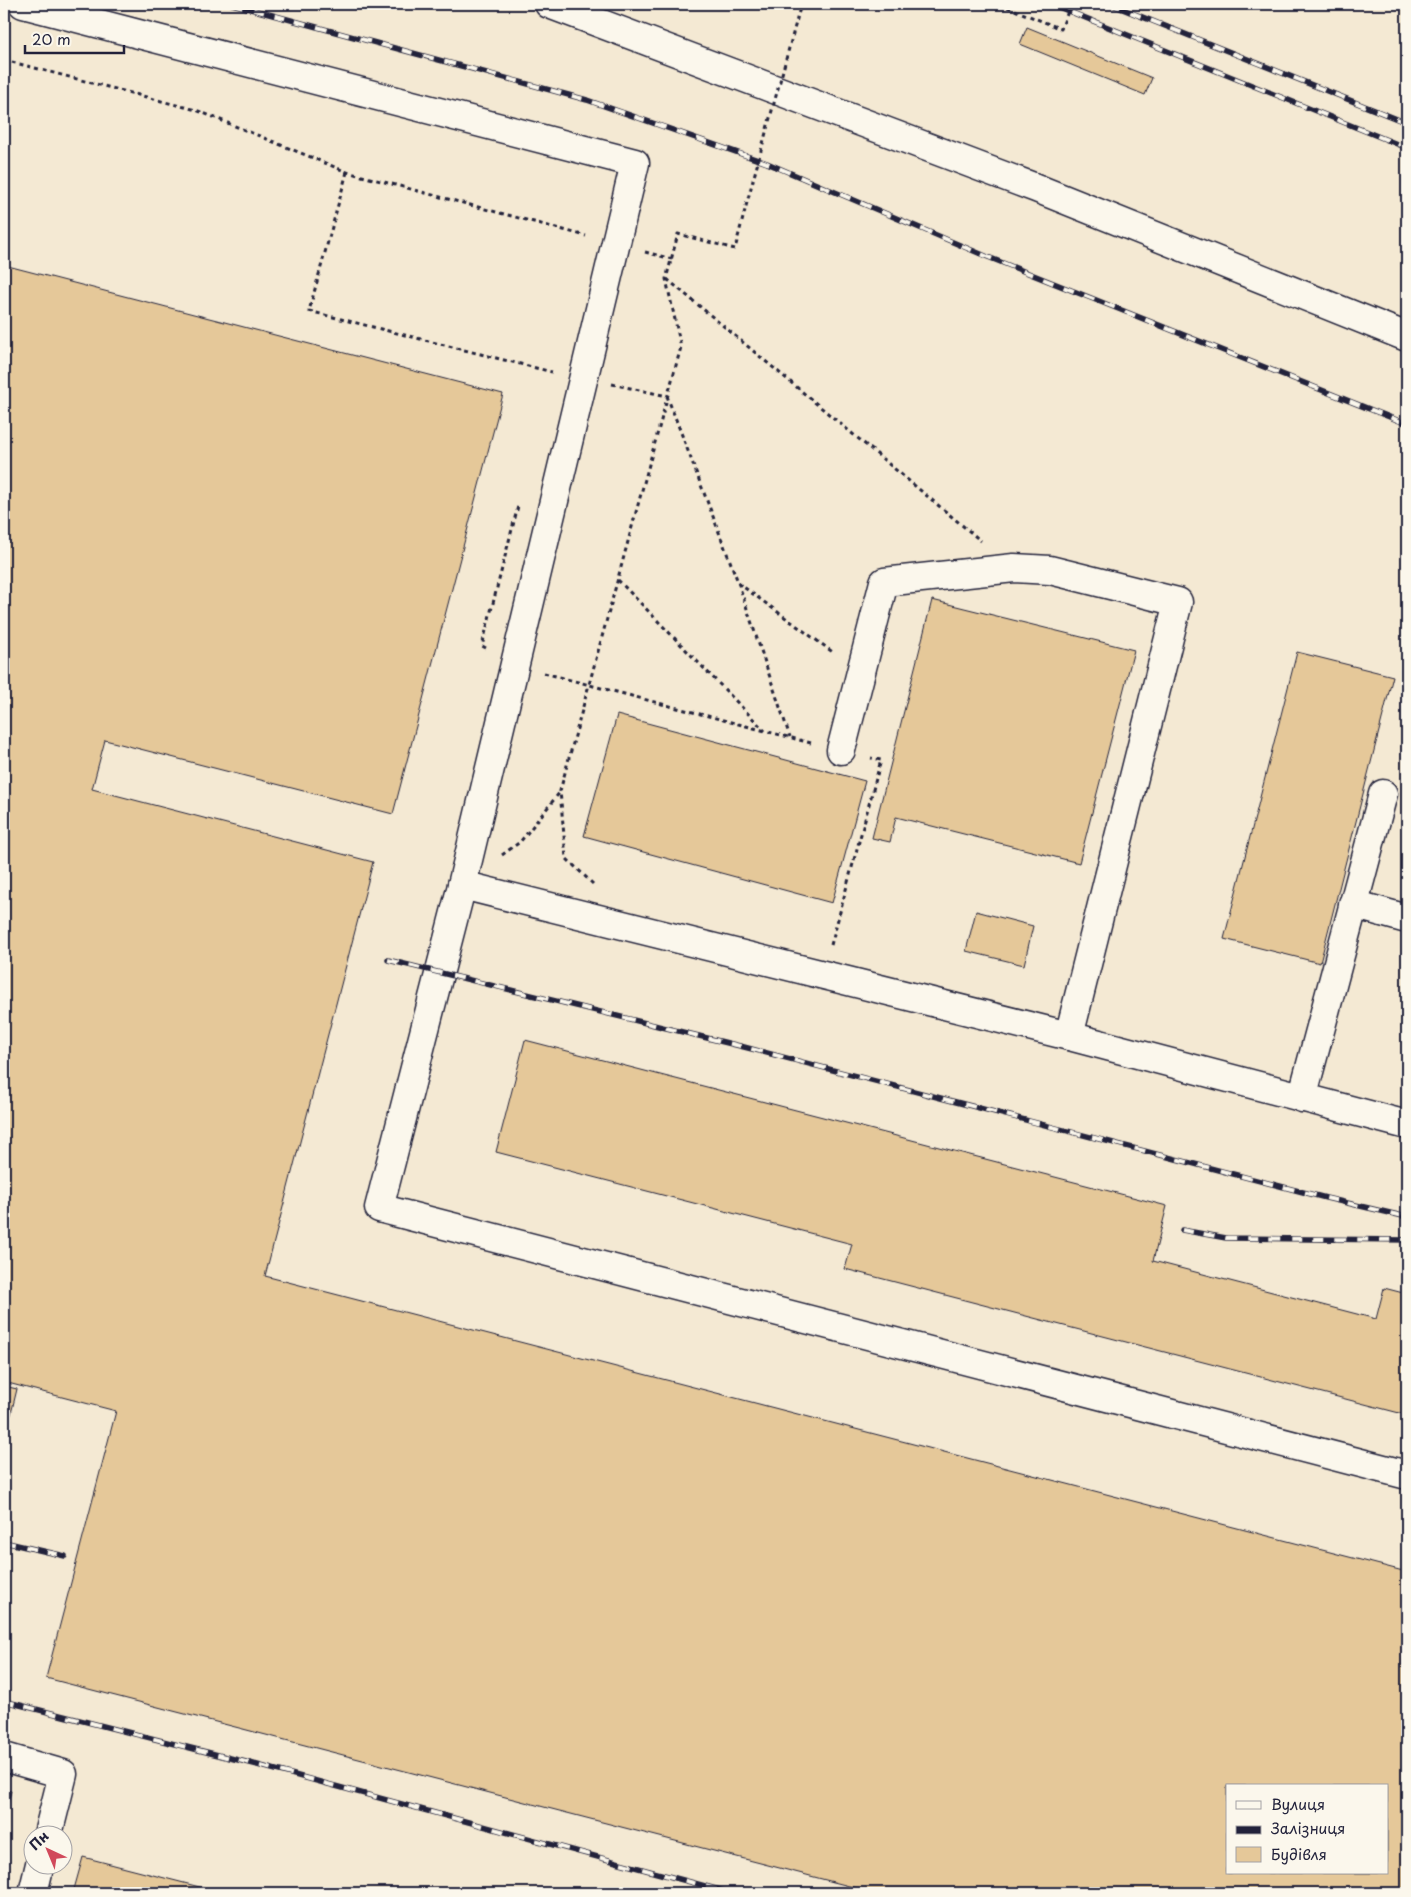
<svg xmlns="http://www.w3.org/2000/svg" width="1411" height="1897" font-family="'Playpen Sans',sans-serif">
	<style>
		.built { fill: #f4e9d3; fill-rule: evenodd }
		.building { fill: #e5c899; stroke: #22223b; fill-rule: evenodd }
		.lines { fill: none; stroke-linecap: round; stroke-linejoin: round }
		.minor-casing { stroke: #22223b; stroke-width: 31 }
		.path { stroke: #22223b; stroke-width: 3; stroke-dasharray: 4 4; stroke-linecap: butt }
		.minor { stroke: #fbf7ec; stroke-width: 28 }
		.rail-casing { stroke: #22223b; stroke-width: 5.5 }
		.rail { stroke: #fbf7ec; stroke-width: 4; stroke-dasharray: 11; stroke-linecap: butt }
		.path-bridge { stroke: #22223b; stroke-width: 3; stroke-dasharray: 4 4; stroke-linecap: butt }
	</style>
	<rect width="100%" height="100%" fill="#fbf7ec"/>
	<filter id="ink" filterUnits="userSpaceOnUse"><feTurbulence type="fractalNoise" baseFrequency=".02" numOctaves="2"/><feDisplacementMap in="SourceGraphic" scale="10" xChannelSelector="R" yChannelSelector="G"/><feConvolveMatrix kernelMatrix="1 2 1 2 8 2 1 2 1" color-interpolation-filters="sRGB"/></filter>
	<g filter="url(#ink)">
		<path class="built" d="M 4,4 L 1407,4 L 1407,1893 L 4,1893 ZM 1227,1786 L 1387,1786 L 1387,1873 L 1227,1873 ZM 32,1834 L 62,1834 L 62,1864 L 32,1864 Z"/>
		<g class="building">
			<path d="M 1027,27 L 1152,78 L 1145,95 L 1020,44 Z"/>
			<path d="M 4,265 L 503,394 L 393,814 L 105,740 L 92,789 L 373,862 L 265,1276 L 1407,1572 L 1407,1893 L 876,1893 L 46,1678 L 116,1411 L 4,1382 ZM 1227,1786 L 1387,1786 L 1387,1873 L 1227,1873 Z"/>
			<path d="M 932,600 L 1134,650 L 1079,863 L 896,817 L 890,842 L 872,838 Z"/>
			<path d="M 1297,652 L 1393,676 L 1320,963 L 1224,939 Z"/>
			<path d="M 617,715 L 865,781 L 832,903 L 584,836 Z"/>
			<path d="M 976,911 L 1033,926 L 1024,965 L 966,951 Z"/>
			<path d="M 525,1040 L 1167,1206 L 1153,1261 L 1376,1319 L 1384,1288 L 1407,1294 L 1407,1415 L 845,1269 L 852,1244 L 496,1152 Z"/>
			<path d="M 4,1386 L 17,1389 L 4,1443 Z"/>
			<path d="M 4,1789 L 11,1791 L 4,1818 Z"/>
			<path d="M 83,1857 L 223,1893 L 73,1893 Z"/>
		</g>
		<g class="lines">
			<g class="minor-casing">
				<g id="minor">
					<path d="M 23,4 L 635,163 L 462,885 L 379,1208 L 1407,1475"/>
					<path d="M 549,4 L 1036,188 L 1407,337"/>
					<path d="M 841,750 L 884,582 L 1014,568 L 1050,570 L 1178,602 L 1069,1036"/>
					<path d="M 462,885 L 1069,1036 L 1407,1125"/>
					<path d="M 1353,904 L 1407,919"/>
					<path d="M 1302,1098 L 1383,794"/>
					<path d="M 4,1757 L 63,1774 L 48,1834"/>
					<path d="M 33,1893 L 40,1864"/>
				</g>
			</g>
			<g class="path">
				<path d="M 1000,4 L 1061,29 L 1071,4"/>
				<path d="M 4,60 L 196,110 L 347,172 L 586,236"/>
				<path d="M 347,172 L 309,311 L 552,372"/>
				<path d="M 645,252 L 672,259"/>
				<path d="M 667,279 L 981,541"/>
				<path d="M 612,384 L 667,396 L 738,582 L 790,737"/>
				<path d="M 618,580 L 765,731"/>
				<path d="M 738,583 L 834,653"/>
				<path d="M 486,648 L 482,646 L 518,506"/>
				<path d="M 544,673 L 811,743"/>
				<path d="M 502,855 L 520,842 L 560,792"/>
				<path d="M 593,884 L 566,858 L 560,791 L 681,347 L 666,279 L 678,234 L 735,249 L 746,206"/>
				<path d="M 831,945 L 881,760 L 871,758"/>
			</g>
			<use href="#minor" class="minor"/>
			<g class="rail-casing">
				<g id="rail">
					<path d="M 232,4 L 587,100 L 767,163 L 988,257 L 1407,424"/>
					<path d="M 1051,4 L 1407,148"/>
					<path d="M 1110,4 L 1407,123"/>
					<path d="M 388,960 L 744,1047 L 1326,1198 L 1407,1217"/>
					<path d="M 1182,1230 L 1226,1238 L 1407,1240"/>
					<path d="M 4,1542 L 65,1556"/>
					<path d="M 4,1701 L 250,1763 L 731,1893"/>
				</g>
			</g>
			<use href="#rail" class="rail"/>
			<path class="path-bridge" d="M 746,206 L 801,4"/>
		</g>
	</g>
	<rect width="1411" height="1897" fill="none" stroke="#fbf7ec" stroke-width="20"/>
	<rect x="10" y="10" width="1391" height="1877" fill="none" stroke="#22223b" stroke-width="2" filter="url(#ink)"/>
	<rect x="1226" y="1784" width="162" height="90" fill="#fbf7ec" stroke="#a4a2a5"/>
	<rect x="1236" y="1801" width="25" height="8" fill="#fbf7ec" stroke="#a4a2a5"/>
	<text x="1271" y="1810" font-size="15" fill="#22223b">Вулиця</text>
	<rect x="1236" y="1826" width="25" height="8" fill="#22223b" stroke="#a4a2a5"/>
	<text x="1271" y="1834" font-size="15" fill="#22223b">Залізниця</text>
	<rect x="1236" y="1847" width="25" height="15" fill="#e5c899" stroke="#a4a2a5"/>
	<text x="1271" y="1860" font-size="15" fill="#22223b">Будівля</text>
	<g transform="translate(48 1850) rotate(316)"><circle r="24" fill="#fbf7ec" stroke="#a4a2a5"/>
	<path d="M0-4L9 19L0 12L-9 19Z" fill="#d1495b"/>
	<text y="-8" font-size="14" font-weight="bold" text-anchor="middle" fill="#22223b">Пн</text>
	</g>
	<path d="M25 45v8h99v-8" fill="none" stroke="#22223b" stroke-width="2.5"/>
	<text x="32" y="45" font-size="15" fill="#22223b" stroke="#fbf7ec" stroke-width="4" paint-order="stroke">20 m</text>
</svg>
